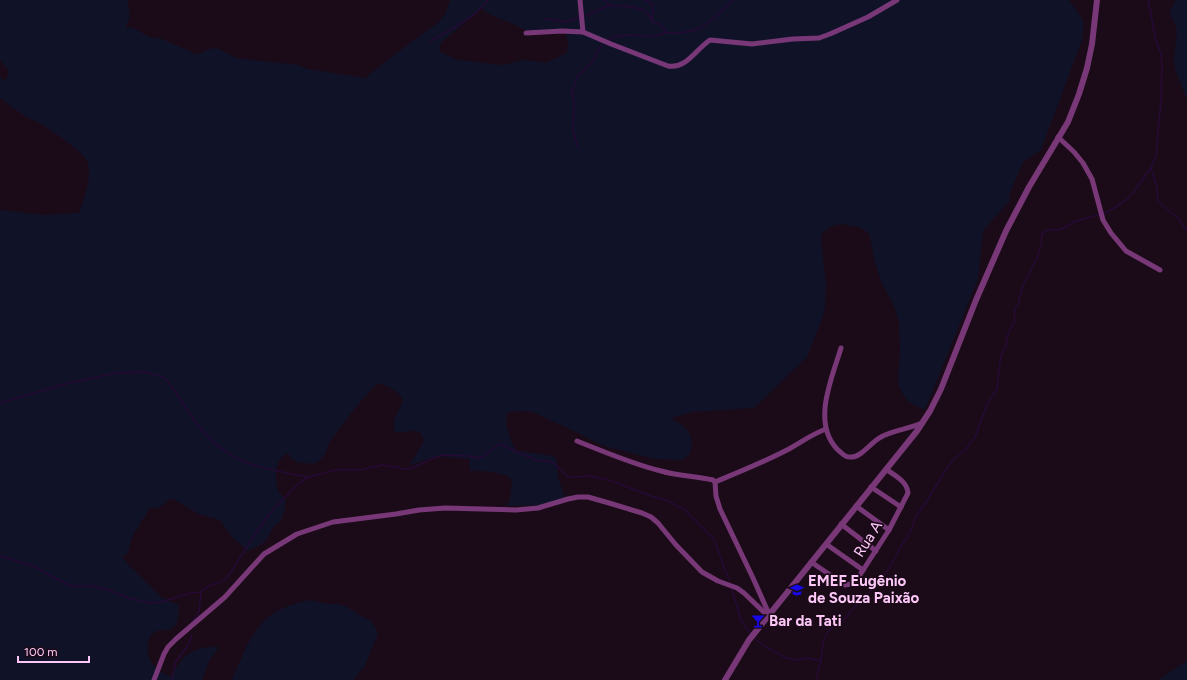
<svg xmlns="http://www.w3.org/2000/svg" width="1187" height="680" font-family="Figtree,sans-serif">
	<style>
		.green { fill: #101228; fill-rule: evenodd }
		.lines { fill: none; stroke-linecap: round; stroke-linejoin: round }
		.stream { stroke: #250a35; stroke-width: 1.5 }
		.minor { stroke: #783877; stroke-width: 5 }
		.tertiary { stroke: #783877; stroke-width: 6 }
		.labels { text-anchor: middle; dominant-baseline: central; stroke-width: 3.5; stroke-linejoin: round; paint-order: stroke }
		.street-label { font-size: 15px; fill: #fdc7f8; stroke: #1b0b18 }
		.poi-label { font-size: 15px; font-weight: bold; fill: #fdc7f8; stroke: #1b0b18; text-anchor: start }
	</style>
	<rect width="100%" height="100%" fill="#1b0b18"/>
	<g class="green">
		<path d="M 0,0 L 127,0 L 130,15 L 126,28 L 132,27 L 149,37 L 162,39 L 196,54 C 203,53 208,48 215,48 C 223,49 229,56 237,58 L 298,65 L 308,69 L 365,78 L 407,45 L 439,22 L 445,14 L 450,0 L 1069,0 L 1084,21 L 1082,40 L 1041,150 L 1023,162 L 1010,193 L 1009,201 L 983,231 L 978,279 L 925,410 L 909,402 L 904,396 L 898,384 L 900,350 L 899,323 L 895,308 L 880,279 L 874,258 L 870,237 L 868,233 L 863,229 L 858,227 L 842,224 L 832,226 L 822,233 L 821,239 L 826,285 L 825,308 L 822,319 L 807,357 L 780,383 L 754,408 L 693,412 L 671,418 L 685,427 L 690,435 L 692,442 L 691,449 L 689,455 L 682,460 L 654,459 L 601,445 L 576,432 L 532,412 L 520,411 L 509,412 L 507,413 L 506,425 L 513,446 L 518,451 L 553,456 L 556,458 L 558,477 L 565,498 L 541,505 L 506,506 C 512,500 511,488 512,480 C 510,478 510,477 507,476 C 501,473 476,469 470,471 L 469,459 L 437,456 L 410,465 L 424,441 C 420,423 407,435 395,432 C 390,421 399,411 403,401 C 401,391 387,386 378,383 C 360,400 346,420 331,440 C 328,444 328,448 326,452 C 324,458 319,461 313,464 L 297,462 L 291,459 L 290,455 L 287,454 C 275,458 274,479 278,490 C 279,494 284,497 285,500 C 286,506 284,517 280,521 C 278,524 275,525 273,528 C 270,532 268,538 265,541 C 260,545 254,548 248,551 L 232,537 L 221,521 L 215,518 L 199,514 L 173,499 L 169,499 C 164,506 158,509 149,508 L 146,515 L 140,522 L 139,527 L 134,533 L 130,543 L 128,553 L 122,557 L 131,568 L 134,570 L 162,598 L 179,605 C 177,611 180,620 175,626 C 167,634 156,625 149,639 C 142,655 156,674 172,676 C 174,673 175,668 178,665 C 188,650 202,646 219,647 L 209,661 L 202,680 L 0,680 L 0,210 L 44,215 L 79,213 C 84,199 92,178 88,163 C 84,152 51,130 41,124 C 36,121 30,119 25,116 C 16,110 8,104 0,98 L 0,77 L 6,81 L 9,71 L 0,60 ZM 482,8 L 486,12 L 495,17 L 511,23 L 529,32 L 564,30 L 568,41 L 567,53 L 545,63 L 526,60 L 518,61 L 503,65 L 458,60 L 441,52 L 439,50 L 441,43 L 443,41 Z"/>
		<path d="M 1176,0 L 1187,0 L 1187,96 L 1186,97 L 1175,69 L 1174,59 L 1177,30 L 1174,22 L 1169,12 Z"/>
		<path d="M 309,600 L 329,604 L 338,604 L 347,607 L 361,616 L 370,620 L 376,629 L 378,636 L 376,638 L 364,668 L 359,672 L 354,680 L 232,680 C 240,661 250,633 267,618 C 279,608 294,604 309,600 Z"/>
		<path d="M 1187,661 L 1187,680 L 1158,680 Z"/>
	</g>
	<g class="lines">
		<g class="stream">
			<path d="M 604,0 L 610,5"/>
			<path d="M 644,0 L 653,4 L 652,19"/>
			<path d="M 585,16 L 610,5 L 612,6 L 624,6 L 642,9 L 648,14 L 654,23 L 660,24 L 666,32"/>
			<path d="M 544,19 L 554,20 L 564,22 L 581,17"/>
			<path d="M 431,41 C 452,28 473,20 488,0"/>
			<path d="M 606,41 C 621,31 637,37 654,36 C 658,36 662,34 666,32 L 669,33 L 677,33 L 692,31 L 700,28 L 714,18 L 733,0"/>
			<path d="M 578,148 L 573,130 L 574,103 L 572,91 L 577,77 L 592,62 L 601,45"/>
			<path d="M 1151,168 L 1157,188 L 1158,202 L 1178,218 L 1187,231"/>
			<path d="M 1104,214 L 1125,201 L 1133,193 L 1152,166 L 1156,155 L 1161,101 L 1162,63 L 1161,54 L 1156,40 L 1148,0"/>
			<path d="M 0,403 L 69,383 L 116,373 L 145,372 L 163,377 L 168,382 C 180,397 189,415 202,430 C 232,466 266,469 309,477"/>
			<path d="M 0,556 L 36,567 L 53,577 L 69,585 L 73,586 L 92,586 L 106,589 L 128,598 L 150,603 L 161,602 L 191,593 L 201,592 C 207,584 219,584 227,578 L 257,531 L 272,511 L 298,484 L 309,477 L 336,470 L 359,470 L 383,465 L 396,467 L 404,469 L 412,468 L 436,457 L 443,455 L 468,456 L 480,458 L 484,456 L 495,447 L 499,444 L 536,460 L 551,462 L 555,464 L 567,476 L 573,477 L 589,476 L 609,480 L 651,496 L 666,500 L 685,510 L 714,539 L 729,580"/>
			<path d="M 732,589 L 741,620 L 750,633"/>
			<path d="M 192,622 L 199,612 L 201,592"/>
			<path d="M 755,639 L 766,647 L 786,658 L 797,660 L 807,658 L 821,661"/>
			<path d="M 172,680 L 175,663 L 189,644 L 192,634"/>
			<path d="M 816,680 L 821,659 L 824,639 L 827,633 L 834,626 L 841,623 L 860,601 L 877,585 L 888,570 L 903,543 L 907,538 L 912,527 L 916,516 L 927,501 L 945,471 L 952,461 L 965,450 L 975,437 L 988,402 L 997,389 L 1001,355 L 1006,346 L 1008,334 L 1014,322 L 1015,308 L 1019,303 L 1020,294 L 1025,281 L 1037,258 L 1041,244 L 1042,233 L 1048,230 L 1058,230 L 1064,228 L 1076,221 L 1098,215"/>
		</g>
		<g class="minor">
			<path d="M 580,0 L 583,32"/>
			<path d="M 526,33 L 562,31 L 583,32 L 611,44 L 668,66 C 687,69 695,50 710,40 L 752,44 L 793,39 L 819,38 L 830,34 L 868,17 L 897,0"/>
			<path d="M 1058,137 L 1074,152 L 1083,163 L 1092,179 L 1103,220 L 1111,233 L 1126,251 L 1160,270"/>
			<path d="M 841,348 C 832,378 811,423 838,450 C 842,453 845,458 851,457 C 862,457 871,442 881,437 C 893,430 909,429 922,423"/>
			<path d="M 577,441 C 605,452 632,464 661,471 C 678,476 696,476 713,480 L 715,482 L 716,496 L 720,509 L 753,578 L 769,614"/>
			<path d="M 715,482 C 739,472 764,462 787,450 C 800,443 812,434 826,429"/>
			<path d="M 871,487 L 901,507"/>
			<path d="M 856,506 L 889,530"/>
			<path d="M 841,524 L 876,551"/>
			<path d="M 826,544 L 863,570"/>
			<path d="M 811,562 L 845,585 L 851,584 L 856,581 L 889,530 L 908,493 C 907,481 895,476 886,469"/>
			<path d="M 154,680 L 164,654 L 168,647 L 176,639 L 225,597 L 264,554 L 297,534 L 333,522 L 396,514 L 419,510 L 445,508 L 516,510 L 538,508 L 568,499 L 578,497 L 588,497 L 609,503 L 642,513 L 651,517 L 658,523 L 676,545 L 702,572 L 718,581 L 737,588 L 744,593 L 768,616"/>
		</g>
		<path class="tertiary" d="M 725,680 L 749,640 L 917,431 L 930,411 L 941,389 L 976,300 L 1006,231 L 1029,187 L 1068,122 L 1079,94 L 1087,68 L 1092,44 L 1097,0"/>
	</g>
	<defs>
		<g id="school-bare" transform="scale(1.08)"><path d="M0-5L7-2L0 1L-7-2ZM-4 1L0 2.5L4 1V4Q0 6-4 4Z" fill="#1908e8" stroke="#1b0b18" stroke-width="2.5" paint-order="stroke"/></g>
		<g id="bar-bare" transform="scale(1.08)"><path d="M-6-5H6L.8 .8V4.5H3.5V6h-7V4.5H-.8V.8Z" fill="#1908e8" stroke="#1b0b18" stroke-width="2.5" paint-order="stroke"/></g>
	</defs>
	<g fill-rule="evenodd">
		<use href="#school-bare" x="797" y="590"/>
		<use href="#bar-bare" x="758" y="621"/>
	</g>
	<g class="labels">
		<g class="street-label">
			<text transform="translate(868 539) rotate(-58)">Rua A</text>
		</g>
		<g class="poi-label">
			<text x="808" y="581">EMEF Eugênio<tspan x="808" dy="17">de Souza Paixão</tspan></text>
			<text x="769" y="621">Bar da Tati</text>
		</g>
	</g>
	<path d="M18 656v6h71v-6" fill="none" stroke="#fdc7f8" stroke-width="2"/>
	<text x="24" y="656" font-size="12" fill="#fdc7f8" stroke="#1b0b18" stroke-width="3" paint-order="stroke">100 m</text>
</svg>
